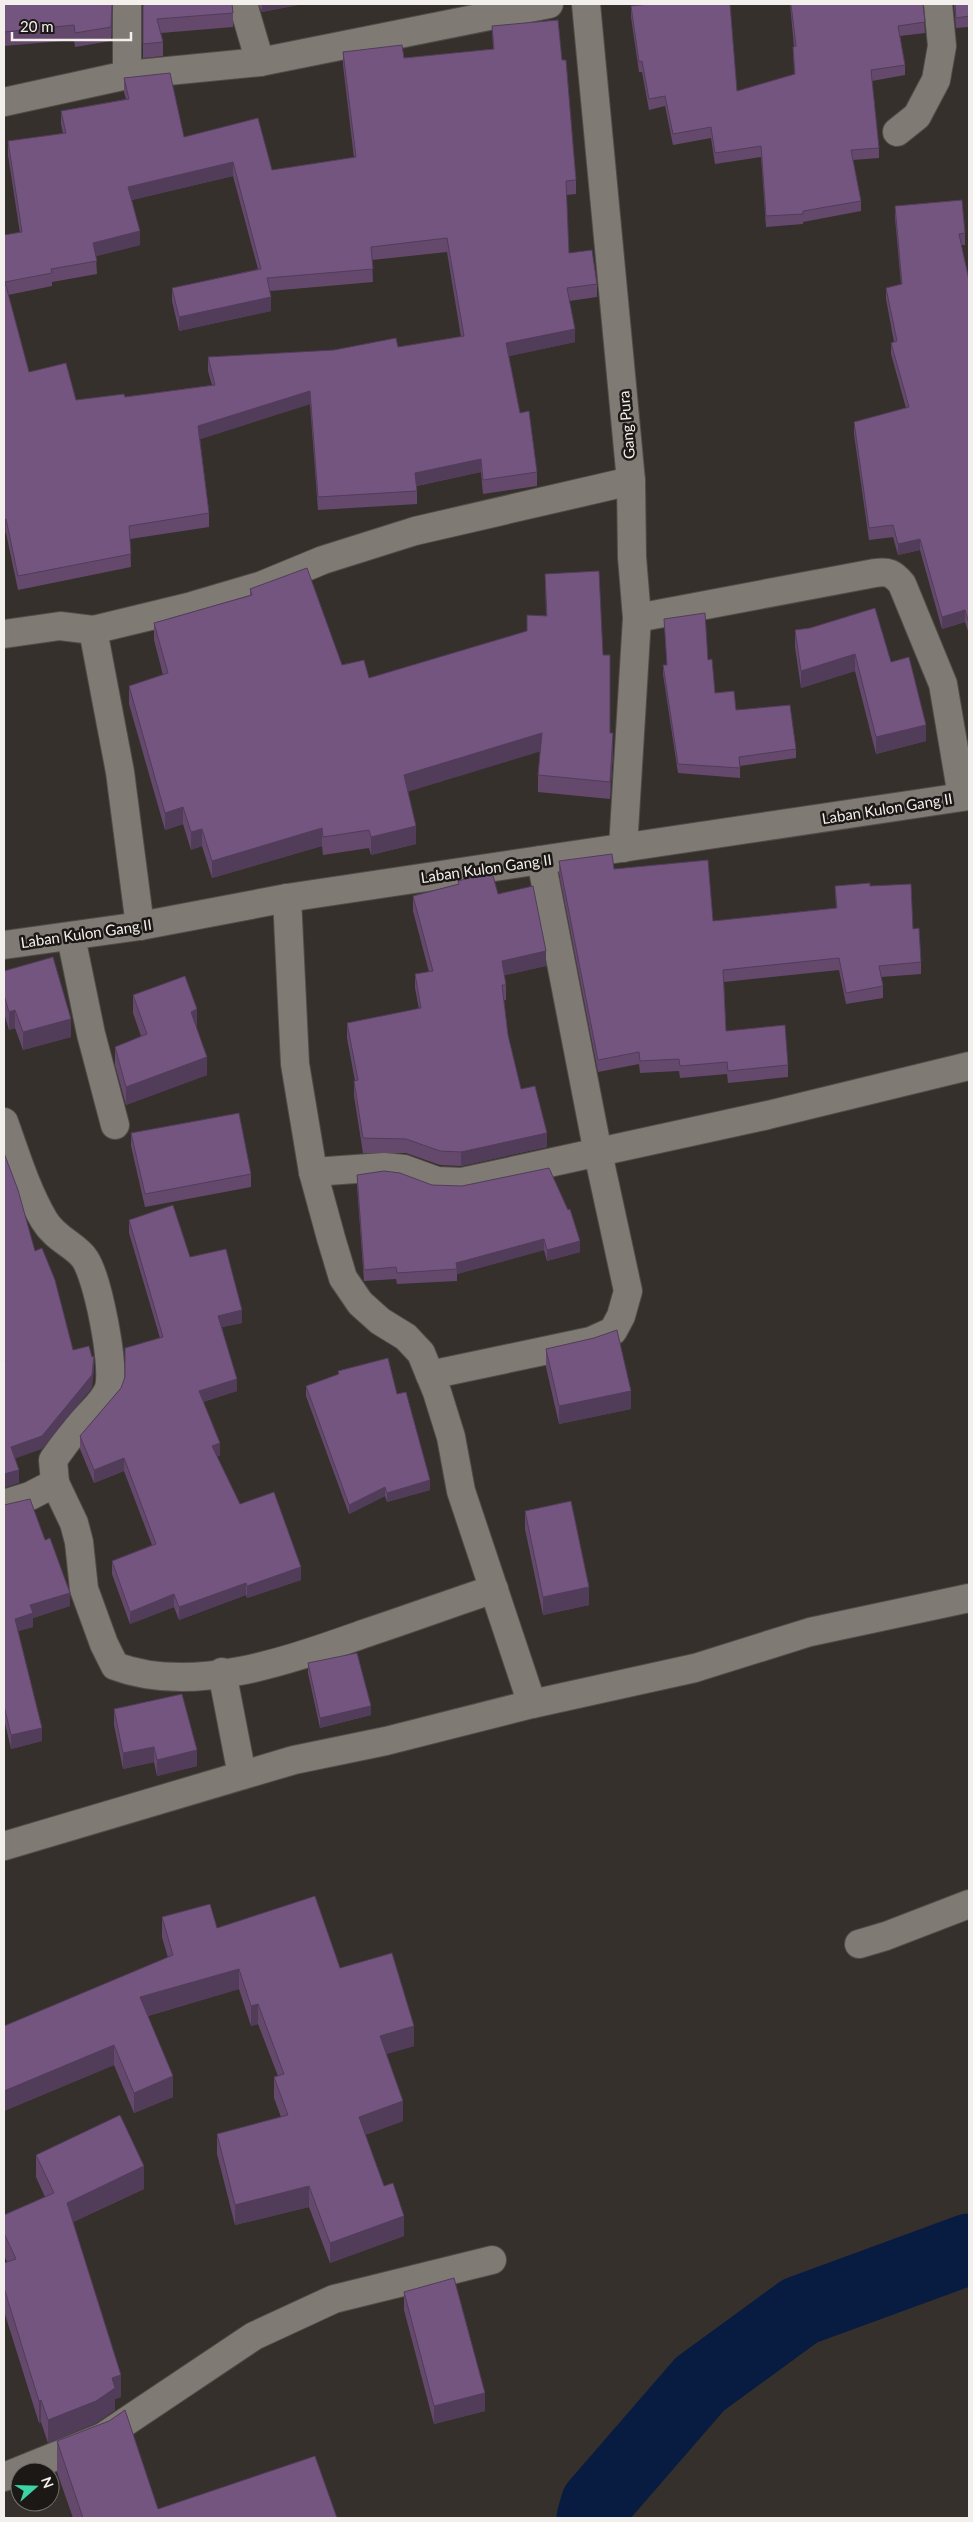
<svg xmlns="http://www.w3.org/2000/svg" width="973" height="2522" font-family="Lato,sans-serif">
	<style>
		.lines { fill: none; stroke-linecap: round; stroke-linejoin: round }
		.river { stroke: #081b41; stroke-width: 71 }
		.minor-casing { stroke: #504c47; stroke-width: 30 }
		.minor { stroke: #807a75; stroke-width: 28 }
		.wall { fill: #64496d; fill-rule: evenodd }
		.shaded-wall { fill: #513c59 }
		.building { fill: #74557f; stroke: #513c59; fill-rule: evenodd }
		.labels { text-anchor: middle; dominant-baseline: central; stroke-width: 5; stroke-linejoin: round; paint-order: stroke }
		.street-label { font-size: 15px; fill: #f3efec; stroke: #1b1816 }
	</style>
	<rect width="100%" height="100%" fill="#35302b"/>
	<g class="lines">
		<path class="river" d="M 592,2518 L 596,2504 L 700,2384 L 800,2311 L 969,2249"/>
		<g class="minor-casing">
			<g id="minor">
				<path d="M 127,4 L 127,75"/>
				<path d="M 243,4 L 260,62"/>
				<path d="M 586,4 L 631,481 L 632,557 L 637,618 L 623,848"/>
				<path d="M 4,102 L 127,75 L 260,62 L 549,4"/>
				<path d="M 897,132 L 917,116 L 936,80 L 942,46 L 938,4"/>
				<path d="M 637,618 L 875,573 C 888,571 893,573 902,584 L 943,684 L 962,796"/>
				<path d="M 93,630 L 120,772 L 140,926"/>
				<path d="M 4,634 L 60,626 L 93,630 L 192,606 L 260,586 L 323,560 L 415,531 L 631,481"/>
				<path d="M 287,898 L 295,1064 L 313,1172 L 331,1238 L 343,1278 L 360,1303 L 380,1321 L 406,1337 L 421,1353 L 437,1392 L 451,1437 L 461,1491 L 532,1704"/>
				<path d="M 71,937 L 91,1034 L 115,1125"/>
				<path d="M 4,945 L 140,926 L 287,898 L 969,796"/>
				<path d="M 4,1122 C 16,1155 26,1189 44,1220 C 56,1240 76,1245 85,1259 C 98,1279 115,1365 109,1388 C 105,1400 94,1409 86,1418 C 74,1430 64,1445 53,1460 L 55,1483 L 30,1496 L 4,1504"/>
				<path d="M 313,1172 L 384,1167 L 404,1169 L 437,1181 L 462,1182 L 768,1115 L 969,1066"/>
				<path d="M 430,1375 L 591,1341 L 613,1331 L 621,1316 L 628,1291 L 598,1153 L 541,860"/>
				<path d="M 55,1483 L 74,1523 L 79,1542 L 84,1589 L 104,1644 L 115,1666 C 195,1696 292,1659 369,1632 C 411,1618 452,1603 494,1589"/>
				<path d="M 222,1672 L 242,1775"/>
				<path d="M 4,1846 L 294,1760 L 386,1741 L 532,1704 L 695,1668 L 810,1632 L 969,1598"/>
				<path d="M 859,1944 L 886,1936 L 969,1904"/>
				<path d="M 4,2477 L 103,2437 L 254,2336 L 334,2299 L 492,2260"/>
			</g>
		</g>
		<use href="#minor" class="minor"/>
	</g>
	<g class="wall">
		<path d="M 4,4 L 113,4 L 111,41 L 75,47 L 74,40 L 4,46 Z"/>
		<path d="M 143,4 L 233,13 L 233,27 L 161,33 L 163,42 L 163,56 L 143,58 Z"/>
		<path d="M 258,4 L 303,4 L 262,12 Z"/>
		<path d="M 790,4 L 923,4 L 925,33 L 900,36 L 905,65 L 905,75 L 872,81 L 879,148 L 879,158 L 853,160 L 861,201 L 861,211 L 803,222 L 803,224 L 766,227 L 761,157 L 715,164 L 711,138 L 673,145 L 665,106 L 649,110 L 642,72 L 639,72 L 631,17 L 631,6 L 737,91 L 794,74 L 793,47 L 794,47 Z"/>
		<path d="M 954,4 L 969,4 L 969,27 L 956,28 Z"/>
		<path d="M 492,26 L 562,60 L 576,180 L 576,194 L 566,195 L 569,253 L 597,284 L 597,297 L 569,301 L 575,342 L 509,356 L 520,413 L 537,472 L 537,486 L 483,494 L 481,472 L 417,486 L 417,504 L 318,510 L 310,404 L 200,439 L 209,513 L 209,527 L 130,539 L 131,567 L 18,590 L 6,533 L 4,533 L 4,235 L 20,233 L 8,155 L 8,141 L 63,134 L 61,124 L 61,111 L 126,99 L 124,92 L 124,78 L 184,137 L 272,170 L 354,158 L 343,65 L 343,52 L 404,58 L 493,49 ZM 233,176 L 258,269 L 172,288 L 172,301 L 179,331 L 271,311 L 270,291 L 373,282 L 372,260 L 447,252 L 461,337 L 398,347 L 208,357 L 208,371 L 212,385 L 125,397 L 76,400 L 29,372 L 8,295 L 52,286 L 52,282 L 97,274 L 96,256 L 140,245 L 132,200 Z"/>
		<path d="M 895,206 L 965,233 L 965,245 L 961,245 L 969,280 L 969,634 L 965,622 L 942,629 L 920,550 L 898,555 L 893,537 L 869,540 L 854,434 L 854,422 L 906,408 L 891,354 L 891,343 L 894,342 L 886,299 L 886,288 L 901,284 L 895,218 Z"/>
		<path d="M 545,574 L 603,655 L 610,733 L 613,751 L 610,799 L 538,792 L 538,775 L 540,751 L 408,791 L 416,844 L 371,855 L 369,848 L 323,855 L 322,846 L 212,878 L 202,846 L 191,850 L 183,824 L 165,830 L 129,704 L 129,686 L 163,675 L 154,640 L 154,623 L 250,595 L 250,589 L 342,665 L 369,678 L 527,631 L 546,616 Z"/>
		<path d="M 664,619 L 708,660 L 715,693 L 736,710 L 796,749 L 796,758 L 740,766 L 740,778 L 678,773 L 663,674 L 663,665 L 667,665 Z"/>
		<path d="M 795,630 L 891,662 L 926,741 L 876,754 L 855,671 L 801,688 L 795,647 Z"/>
		<path d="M 559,861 L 614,869 L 713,921 L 836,908 L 835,886 L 870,886 L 913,929 L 921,962 L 921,974 L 881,977 L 883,986 L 883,998 L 846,1004 L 839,970 L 724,982 L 726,1031 L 788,1065 L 788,1077 L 728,1083 L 727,1074 L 680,1078 L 679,1071 L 640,1073 L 639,1064 L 598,1072 L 559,873 Z"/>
		<path d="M 458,881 L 498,894 L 546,966 L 504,975 L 506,985 L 506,1000 L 504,1000 L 508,1035 L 521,1089 L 547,1147 L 461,1166 L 440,1165 L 406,1153 L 363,1153 L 354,1096 L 354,1081 L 355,1081 L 347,1038 L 347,1023 L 419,1009 L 415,988 L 415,974 L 429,972 L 413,911 L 413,896 L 458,884 Z"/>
		<path d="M 4,971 L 71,1037 L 23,1050 L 15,1028 L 9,1030 L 4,1013 Z"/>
		<path d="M 133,995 L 197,1027 L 196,1028 L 207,1075 L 126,1105 L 115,1065 L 115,1047 L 141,1036 L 133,1013 Z"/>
		<path d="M 131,1133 L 251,1174 L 251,1187 L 145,1207 L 131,1146 Z"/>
		<path d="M 357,1175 L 580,1252 L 547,1261 L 544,1250 L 457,1274 L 457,1281 L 397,1284 L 396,1279 L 364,1281 L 357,1186 Z"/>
		<path d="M 129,1220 L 190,1257 L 242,1323 L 222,1327 L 237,1391 L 203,1402 L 220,1455 L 217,1457 L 240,1504 L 301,1580 L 247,1598 L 246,1595 L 179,1620 L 174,1607 L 130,1624 L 112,1574 L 112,1561 L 152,1545 L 124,1471 L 94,1483 L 80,1449 L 80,1436 L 121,1388 L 160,1338 L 129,1233 Z"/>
		<path d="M 546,1349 L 631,1409 L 559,1424 L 546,1367 Z"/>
		<path d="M 338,1371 L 397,1394 L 430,1490 L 387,1502 L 385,1496 L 349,1514 L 306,1396 L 306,1386 L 338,1375 Z"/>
		<path d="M 4,1505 L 45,1540 L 70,1606 L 33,1618 L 33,1627 L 18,1631 L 42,1741 L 11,1749 L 4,1719 Z"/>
		<path d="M 525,1511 L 589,1605 L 543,1615 L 525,1529 Z"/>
		<path d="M 308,1663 L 371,1715 L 320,1728 L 308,1673 Z"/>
		<path d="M 114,1709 L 197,1766 L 157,1776 L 154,1762 L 123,1769 L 114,1725 Z"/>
		<path d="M 162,1917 L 217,1928 L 340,1968 L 414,2046 L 386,2054 L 403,2121 L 365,2135 L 384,2186 L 404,2236 L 330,2263 L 309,2207 L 235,2225 L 217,2154 L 217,2134 L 281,2117 L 274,2098 L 274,2077 L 278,2076 L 258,2024 L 251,2026 L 239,1989 L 148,2016 L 173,2097 L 134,2113 L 114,2065 L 4,2111 L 4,2026 L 168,1958 L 162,1937 Z"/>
		<path d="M 36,2155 L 144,2189 L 73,2222 L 121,2397 L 115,2399 L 115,2410 L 96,2423 L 48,2443 L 41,2422 L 39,2423 L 4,2311 L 4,2263 L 7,2262 L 4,2255 L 4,2215 L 45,2197 L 36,2177 Z"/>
		<path d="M 404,2292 L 485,2411 L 434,2424 L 404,2310 Z"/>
		<path d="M 57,2441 L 158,2509 L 337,2518 L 73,2518 L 57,2472 Z"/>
	</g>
	<g class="shaded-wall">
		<path d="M 112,4 L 113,4 L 111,41 L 111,27 Z"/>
		<path d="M 262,4 L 303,4 L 262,12 Z"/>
		<path d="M 233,162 L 233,176 L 128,201 L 128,187 Z"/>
		<path d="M 140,231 L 140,245 L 93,257 L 93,243 Z"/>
		<path d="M 271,297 L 271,311 L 179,331 L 179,317 Z"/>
		<path d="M 575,329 L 575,342 L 506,357 L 506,343 Z"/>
		<path d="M 310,391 L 310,404 L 198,440 L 198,426 Z"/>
		<path d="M 481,459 L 481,472 L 415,486 L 415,473 Z"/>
		<path d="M 6,519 L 6,533 L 4,533 L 4,520 Z"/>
		<path d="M 920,539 L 920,550 L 898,555 L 898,544 Z"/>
		<path d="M 965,610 L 965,622 L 942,629 L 942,617 Z"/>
		<path d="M 855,654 L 855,671 L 801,688 L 801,671 Z"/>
		<path d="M 926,725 L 926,741 L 876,754 L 876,737 Z"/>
		<path d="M 542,733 L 542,751 L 404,793 L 404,775 Z"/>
		<path d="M 613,733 L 613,751 L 610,799 L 610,782 Z"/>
		<path d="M 183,807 L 183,824 L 165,830 L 165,813 Z"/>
		<path d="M 416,826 L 416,844 L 371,855 L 371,837 Z"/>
		<path d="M 322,828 L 322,846 L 212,878 L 212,861 Z"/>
		<path d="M 202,829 L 202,846 L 191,850 L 191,832 Z"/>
		<path d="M 546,951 L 546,966 L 502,976 L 502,961 Z"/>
		<path d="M 197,1009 L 197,1027 L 191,1030 L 191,1012 Z"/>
		<path d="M 15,1010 L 15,1028 L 9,1030 L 9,1012 Z"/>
		<path d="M 71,1019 L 71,1037 L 23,1050 L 23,1032 Z"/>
		<path d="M 207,1057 L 207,1075 L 126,1105 L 126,1087 Z"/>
		<path d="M 547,1133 L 547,1147 L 461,1166 L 461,1152 Z"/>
		<path d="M 544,1239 L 544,1250 L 457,1274 L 456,1263 Z"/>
		<path d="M 580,1241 L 580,1252 L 547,1261 L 547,1250 Z"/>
		<path d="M 242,1310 L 242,1323 L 218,1328 L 218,1316 Z"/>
		<path d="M 94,1356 L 94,1370 L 92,1388 L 42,1449 L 11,1460 L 11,1447 Z"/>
		<path d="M 237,1379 L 237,1391 L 199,1403 L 199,1391 Z"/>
		<path d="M 631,1391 L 631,1409 L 559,1424 L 559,1406 Z"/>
		<path d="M 220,1443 L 220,1455 L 212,1459 L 212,1446 Z"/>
		<path d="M 124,1458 L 124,1471 L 94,1483 L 94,1470 Z"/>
		<path d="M 19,1470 L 19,1483 L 4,1488 L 4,1474 Z"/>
		<path d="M 430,1480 L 430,1490 L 387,1502 L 387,1493 Z"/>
		<path d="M 385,1487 L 385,1496 L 349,1514 L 349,1505 Z"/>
		<path d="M 301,1567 L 301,1580 L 247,1598 L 247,1586 Z"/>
		<path d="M 246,1583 L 246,1595 L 179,1620 L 179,1607 Z"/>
		<path d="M 589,1587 L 589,1605 L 543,1615 L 543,1597 Z"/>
		<path d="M 70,1593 L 70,1606 L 33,1618 L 33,1627 L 15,1632 L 15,1619 L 30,1605 Z"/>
		<path d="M 174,1594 L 174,1607 L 130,1624 L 130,1612 Z"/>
		<path d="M 371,1706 L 371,1715 L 320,1728 L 320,1718 Z"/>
		<path d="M 42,1728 L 42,1741 L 11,1749 L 11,1735 Z"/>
		<path d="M 154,1747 L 154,1762 L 123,1769 L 123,1753 Z"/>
		<path d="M 197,1750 L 197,1766 L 157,1776 L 157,1760 Z"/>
		<path d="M 239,1969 L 239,1989 L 140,2018 L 140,1997 Z"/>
		<path d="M 258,2004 L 258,2024 L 251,2026 L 251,2006 Z"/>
		<path d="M 414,2026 L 414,2046 L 380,2056 L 380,2036 Z"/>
		<path d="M 114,2045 L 114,2065 L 4,2111 L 4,2091 Z"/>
		<path d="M 173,2076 L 173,2097 L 134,2113 L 134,2093 Z"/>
		<path d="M 403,2101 L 403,2121 L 359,2137 L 359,2117 Z"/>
		<path d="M 144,2166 L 144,2189 L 67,2225 L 67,2203 Z"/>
		<path d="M 309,2186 L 309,2207 L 235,2225 L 235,2205 Z"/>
		<path d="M 404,2216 L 404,2236 L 330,2263 L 330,2243 Z"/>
		<path d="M 121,2375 L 121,2397 L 115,2399 L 115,2410 L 96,2423 L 48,2443 L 48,2420 L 112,2378 Z"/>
		<path d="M 485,2393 L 485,2411 L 434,2424 L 434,2406 Z"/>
		<path d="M 41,2400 L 41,2422 L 39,2423 L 39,2401 Z"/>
	</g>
	<g class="building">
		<path d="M 4,4 L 112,4 L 111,27 L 75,33 L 74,25 L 4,32 Z"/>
		<path d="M 143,4 L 232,4 L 233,13 L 157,19 L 163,42 L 143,44 Z"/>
		<path d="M 650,4 L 730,4 L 737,91 L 795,74 L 793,47 L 796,46 L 791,4 L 923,4 L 925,22 L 898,26 L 905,65 L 871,70 L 879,148 L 851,150 L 861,201 L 803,211 L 803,214 L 766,216 L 761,146 L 715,153 L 711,127 L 673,134 L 665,96 L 649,99 L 642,61 L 639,62 L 631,6 Z"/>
		<path d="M 955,4 L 969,4 L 969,16 L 956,18 Z"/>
		<path d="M 558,20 L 562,60 L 566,60 L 576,180 L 566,181 L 569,253 L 592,250 L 597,284 L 567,288 L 575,329 L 506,343 L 520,413 L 529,411 L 537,472 L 483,480 L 481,459 L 415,473 L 417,491 L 318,497 L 310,391 L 198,426 L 209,513 L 129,526 L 131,554 L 18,576 L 6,519 L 4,520 L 4,235 L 22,232 L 8,141 L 66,133 L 61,111 L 129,99 L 124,78 L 170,73 L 184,137 L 258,118 L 272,170 L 356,157 L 343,52 L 402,45 L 404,58 L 494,49 L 492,26 ZM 233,162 L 261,269 L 172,288 L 179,317 L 271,297 L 267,278 L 373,269 L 371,247 L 447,238 L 464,336 L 398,347 L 396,338 L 334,350 L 208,357 L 215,385 L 125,397 L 124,394 L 76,400 L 66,363 L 29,372 L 5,282 L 52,273 L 51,269 L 97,261 L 93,243 L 140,231 L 128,187 Z"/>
		<path d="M 962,200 L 965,233 L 959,234 L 969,280 L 969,623 L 965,610 L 942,617 L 920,539 L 898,544 L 893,525 L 869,528 L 854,422 L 909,407 L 891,343 L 897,341 L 886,288 L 902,284 L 895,206 Z"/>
		<path d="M 307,568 L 342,665 L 364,660 L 369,678 L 527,631 L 527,615 L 547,616 L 545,574 L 599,571 L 603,655 L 610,655 L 610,733 L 613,733 L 610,782 L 538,775 L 542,733 L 404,775 L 416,826 L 371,837 L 369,830 L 323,837 L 322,828 L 212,861 L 202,829 L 191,832 L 183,807 L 165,813 L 129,686 L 168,673 L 154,623 L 252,595 L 250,589 Z"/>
		<path d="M 875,608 L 891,662 L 909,657 L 926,725 L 876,737 L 855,654 L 801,671 L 795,630 L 810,628 Z"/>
		<path d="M 705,613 L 708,660 L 712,659 L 715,693 L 734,691 L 736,710 L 790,705 L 796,749 L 739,757 L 740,768 L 678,764 L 663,665 L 667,665 L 664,619 Z"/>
		<path d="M 612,854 L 614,869 L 708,860 L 713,921 L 837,908 L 835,886 L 870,883 L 870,886 L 911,884 L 913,929 L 919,928 L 921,962 L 879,966 L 883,986 L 846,993 L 839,958 L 723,970 L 726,1031 L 785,1025 L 788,1065 L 728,1071 L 727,1062 L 680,1066 L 679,1059 L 640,1061 L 639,1052 L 598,1060 L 559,861 Z"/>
		<path d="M 492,872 L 498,894 L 533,886 L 546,951 L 502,961 L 506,985 L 502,985 L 508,1035 L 521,1089 L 535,1086 L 547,1133 L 461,1152 L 440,1151 L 406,1139 L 363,1138 L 354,1081 L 358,1080 L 347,1023 L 421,1008 L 415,974 L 433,971 L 413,896 L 459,884 L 458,881 Z"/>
		<path d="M 53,957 L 71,1019 L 23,1032 L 15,1010 L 9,1012 L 4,995 L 4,971 Z"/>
		<path d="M 185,976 L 197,1009 L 191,1012 L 207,1057 L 126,1087 L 115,1047 L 147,1034 L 133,995 Z"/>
		<path d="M 239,1113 L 251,1174 L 145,1194 L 131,1133 Z"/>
		<path d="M 4,1153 L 18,1190 L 35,1251 L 42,1248 L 55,1280 L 73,1350 L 89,1346 L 92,1357 L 94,1356 L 92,1375 L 42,1436 L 11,1447 L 19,1470 L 4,1474 L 4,1361 L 5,1361 L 4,1357 Z"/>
		<path d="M 549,1168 L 568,1210 L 570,1209 L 580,1241 L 547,1250 L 544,1239 L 456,1263 L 457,1269 L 397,1273 L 396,1267 L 364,1270 L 357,1175 L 384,1171 L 400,1173 L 432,1185 L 462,1186 Z"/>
		<path d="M 173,1205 L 190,1257 L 226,1249 L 242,1310 L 218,1316 L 237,1379 L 199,1391 L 220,1443 L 212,1446 L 240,1504 L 274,1492 L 301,1567 L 247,1586 L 246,1583 L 179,1607 L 174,1594 L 130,1612 L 112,1561 L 156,1544 L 124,1458 L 94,1470 L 80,1436 L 121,1388 L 125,1377 L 125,1348 L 163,1337 L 129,1220 Z"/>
		<path d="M 617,1330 L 631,1391 L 559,1406 L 546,1349 L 594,1338 Z"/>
		<path d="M 388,1358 L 397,1394 L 406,1392 L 430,1480 L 387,1493 L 385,1487 L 349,1505 L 306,1386 L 339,1374 L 338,1371 Z"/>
		<path d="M 30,1499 L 45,1540 L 50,1538 L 70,1593 L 30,1605 L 33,1613 L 15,1619 L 42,1728 L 11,1735 L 4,1706 L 4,1505 Z"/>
		<path d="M 571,1501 L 589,1587 L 543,1597 L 525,1511 Z"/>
		<path d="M 357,1653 L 371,1706 L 320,1718 L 308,1663 Z"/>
		<path d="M 182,1694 L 197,1750 L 157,1760 L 154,1747 L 123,1753 L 114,1709 Z"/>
		<path d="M 315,1896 L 340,1968 L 392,1953 L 414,2026 L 380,2036 L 403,2101 L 359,2117 L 384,2186 L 393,2183 L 404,2216 L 330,2243 L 309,2186 L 235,2205 L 217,2134 L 288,2115 L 274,2077 L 284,2074 L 258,2004 L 251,2006 L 239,1969 L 140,1997 L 173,2076 L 134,2093 L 114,2045 L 4,2091 L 4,2026 L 173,1955 L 162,1917 L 210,1904 L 217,1928 Z"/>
		<path d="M 120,2115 L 144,2166 L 67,2203 L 121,2375 L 112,2378 L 115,2388 L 96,2401 L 48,2420 L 41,2400 L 39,2401 L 4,2288 L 4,2263 L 16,2259 L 4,2233 L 4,2215 L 54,2193 L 36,2155 Z"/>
		<path d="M 454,2278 L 485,2393 L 434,2406 L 404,2292 Z"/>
		<path d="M 125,2410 L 158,2509 L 315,2456 L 337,2518 L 83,2518 L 57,2441 L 109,2421 Z"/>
	</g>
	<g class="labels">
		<g class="street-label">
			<text transform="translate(626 425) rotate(-95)">Gang Pura</text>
			<text transform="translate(887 808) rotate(-9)">Laban Kulon Gang II</text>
			<text transform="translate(486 868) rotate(-8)">Laban Kulon Gang II</text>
			<text transform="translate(86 933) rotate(-8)">Laban Kulon Gang II</text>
		</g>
	</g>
	<rect width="973" height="2522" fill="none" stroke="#f3efec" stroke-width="10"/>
	<g transform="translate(35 2487) rotate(70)"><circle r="24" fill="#1b1816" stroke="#716e6c"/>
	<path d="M0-4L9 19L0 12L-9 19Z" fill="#3cd4a4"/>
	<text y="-8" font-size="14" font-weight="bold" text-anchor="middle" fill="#f3efec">N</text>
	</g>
	<path d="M12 32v8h119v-8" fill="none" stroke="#f3efec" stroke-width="2.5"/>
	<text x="20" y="32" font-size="15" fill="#f3efec" stroke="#1b1816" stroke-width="4" paint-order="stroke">20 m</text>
</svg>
